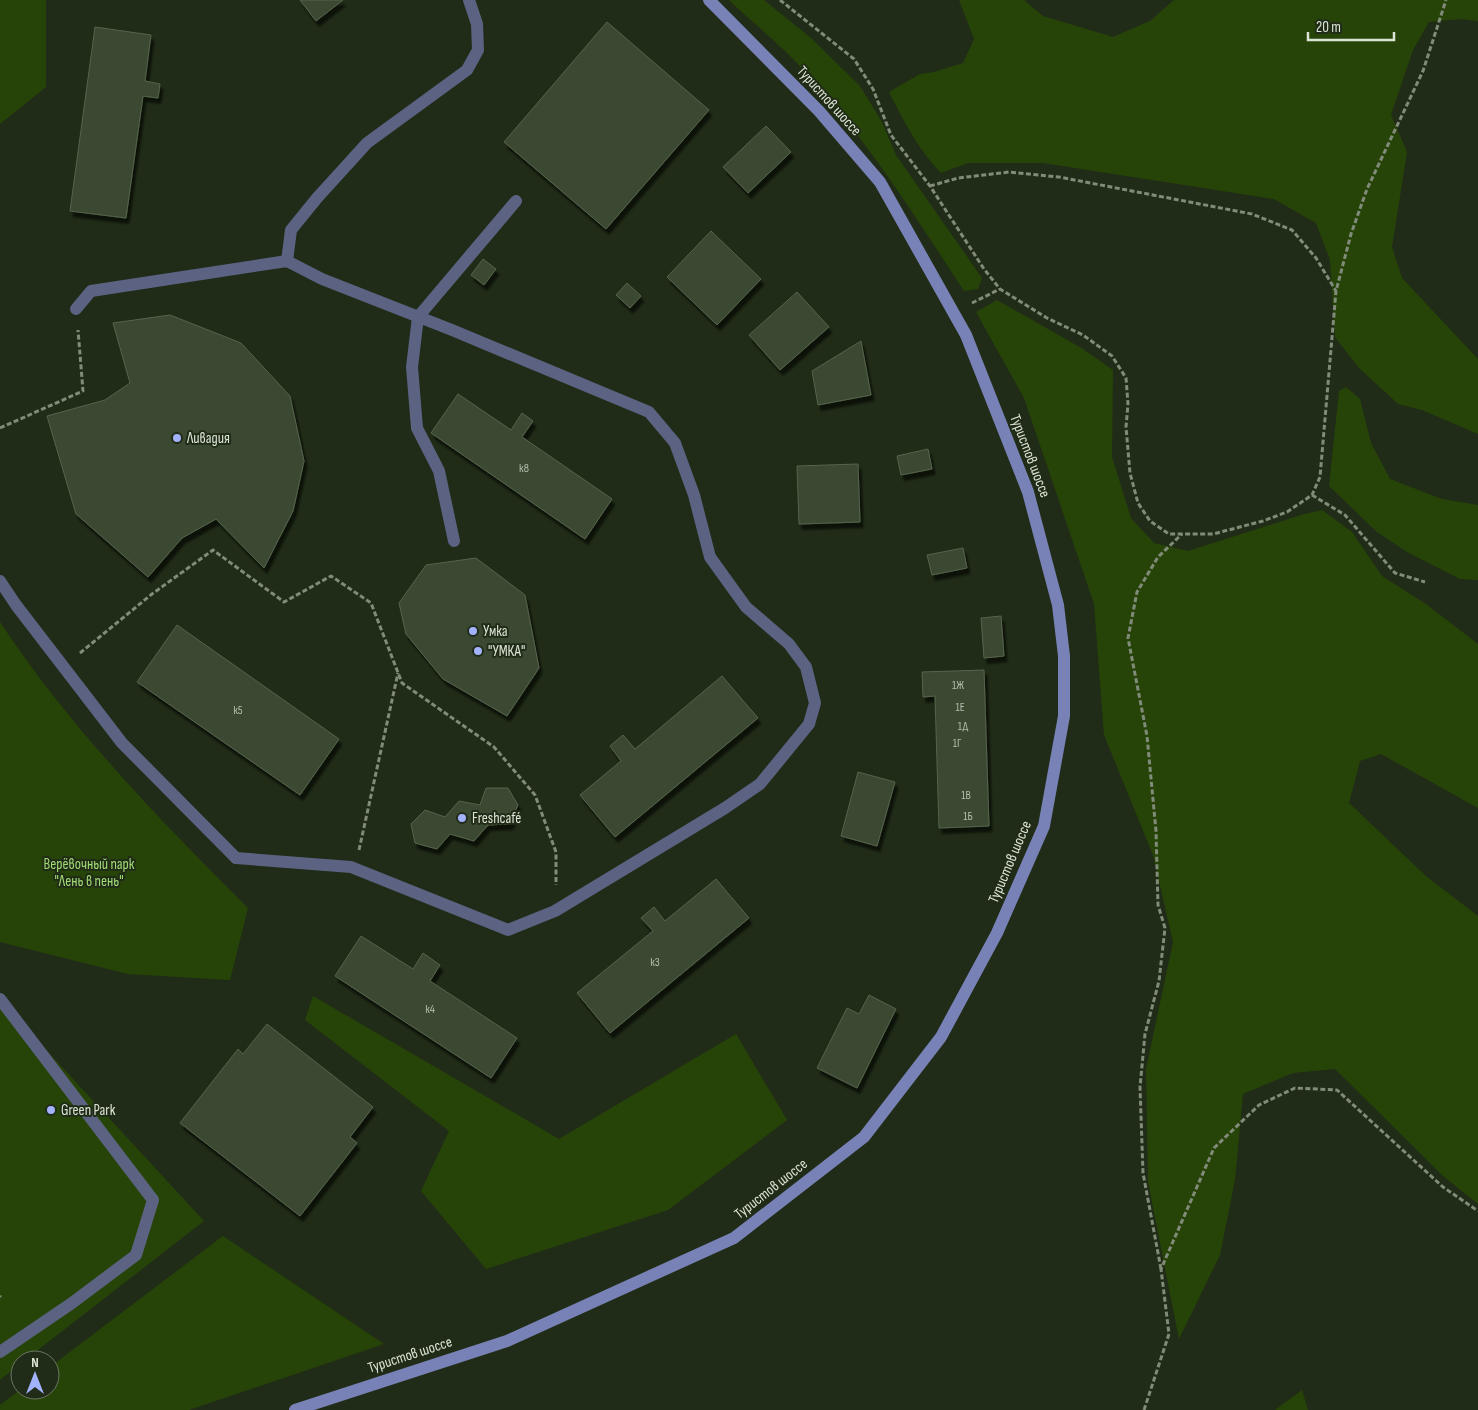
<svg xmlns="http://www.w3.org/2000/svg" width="1478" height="1410" font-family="'Sofia Sans Condensed',sans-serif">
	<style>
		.green { fill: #274408 }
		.building { fill: #3b4832; stroke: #56644c; filter: url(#shadow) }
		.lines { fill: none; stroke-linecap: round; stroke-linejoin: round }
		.path { stroke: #818b79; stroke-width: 3; stroke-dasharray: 5 2.5; stroke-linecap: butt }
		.service { stroke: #5b6282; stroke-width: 12 }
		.minor { stroke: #5b6282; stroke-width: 12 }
		.secondary { stroke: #7882b6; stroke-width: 12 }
		.poi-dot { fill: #a3b2fd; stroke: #202c17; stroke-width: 2 }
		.labels { text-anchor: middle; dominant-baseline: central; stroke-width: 4; stroke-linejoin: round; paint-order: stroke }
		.number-label { font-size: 12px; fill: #b4bdad }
		.street-label { font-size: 15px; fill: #dce4d6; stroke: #202c17 }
		.poi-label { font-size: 15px; fill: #dce4d6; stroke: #202c17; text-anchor: start }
		.park-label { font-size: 15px; fill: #a1db75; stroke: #202c17 }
	</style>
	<defs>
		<filter id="shadow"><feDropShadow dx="3" dy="5.5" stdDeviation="1" flood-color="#0009"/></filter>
	</defs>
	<rect width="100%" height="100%" fill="#202c17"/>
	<g class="green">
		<path d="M 0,0 L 46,0 L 46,87 L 0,124 Z"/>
		<path d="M 729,0 L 764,0 L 811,38 L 860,86 L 882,122 L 896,155 L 982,278 L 978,289 L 964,291 C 915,216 868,142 809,76 C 785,48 755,25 729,0 Z"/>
		<path d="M 959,0 L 1024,0 L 1043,16 L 1113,37 L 1150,21 L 1174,0 L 1478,0 L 1478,21 L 1461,19 L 1429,22 L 1413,50 L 1391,115 L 1407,152 L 1392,247 L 1402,278 L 1478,359 L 1478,434 L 1422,410 L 1398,404 L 1358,367 L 1335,337 L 1330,260 L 1316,223 L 1274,199 L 1043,163 L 968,163 L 941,173 C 918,149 904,122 889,92 L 920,74 L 934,72 L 963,63 L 974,39 Z"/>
		<path d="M 997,300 L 1083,349 L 1113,370 L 1112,457 L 1131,518 L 1154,543 L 1188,551 L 1301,515 L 1322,510 L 1352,532 L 1382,576 L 1426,604 L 1478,644 L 1478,808 L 1381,754 L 1360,761 L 1349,803 L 1426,876 L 1478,916 L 1478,1204 L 1443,1176 L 1335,1069 L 1293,1073 L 1243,1094 L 1235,1180 L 1220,1255 L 1179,1339 L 1148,1182 L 1146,1069 L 1173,942 L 1153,855 L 1104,735 L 1094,604 L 1024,398 L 976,312 Z"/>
		<path d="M 1346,387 L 1360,399 L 1371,443 L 1390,479 L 1442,499 L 1478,505 L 1478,580 L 1460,579 L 1407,552 L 1377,532 L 1329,486 L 1339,391 Z"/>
		<path d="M 0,622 C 70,728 159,819 248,908 L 230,980 L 128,974 L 0,942 Z"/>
		<path d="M 313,996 L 559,1139 L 736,1034 L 787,1120 L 668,1210 L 486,1269 L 421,1191 L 449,1131 L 305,1020 Z"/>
		<path d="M 0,1000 L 204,1221 L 25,1360 L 20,1360 L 20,1364 L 0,1380 Z"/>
		<path d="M 223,1236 L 384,1344 L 189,1410 L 0,1410 L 0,1405 L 20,1390 L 50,1390 L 50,1367 Z"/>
		<path d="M 1302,1390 L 1308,1410 L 1275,1410 Z"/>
	</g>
	<g class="building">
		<path d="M 300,0 L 343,0 L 316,21 Z"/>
		<path d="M 607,22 L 709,110 L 606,229 L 504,142 Z"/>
		<path d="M 95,27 L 151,35 L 145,81 L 160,84 L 158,98 L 143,96 L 126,218 L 70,211 Z"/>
		<path d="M 766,126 L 791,152 L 748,193 L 723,167 Z"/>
		<path d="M 711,231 L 761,279 L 717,325 L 667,277 Z"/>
		<path d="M 483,259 L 496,269 L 484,285 L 471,275 Z"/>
		<path d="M 627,283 L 641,296 L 630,308 L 616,295 Z"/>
		<path d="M 797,292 L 829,327 L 780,370 L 749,335 Z"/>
		<path d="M 170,315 L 241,343 L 290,396 L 304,461 L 293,511 L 264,568 L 216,519 L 182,538 L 148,577 L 76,514 L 47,416 L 105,400 L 130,383 L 113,323 Z"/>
		<path d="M 861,341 L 871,395 L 818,405 L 812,371 Z"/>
		<path d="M 458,394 L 511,430 L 522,413 L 533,421 L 522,437 L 612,499 L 585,539 L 431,433 Z"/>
		<path d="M 928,449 L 932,469 L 901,475 L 897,456 Z"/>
		<path d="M 858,464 L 860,522 L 799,524 L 797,466 Z"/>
		<path d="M 963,548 L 967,568 L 932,575 L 927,555 Z"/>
		<path d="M 476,558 L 525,595 L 539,668 L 507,716 L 443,679 L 406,634 L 399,603 L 426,565 Z"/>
		<path d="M 1001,616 L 1004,656 L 984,658 L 981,618 Z"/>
		<path d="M 177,625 L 339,739 L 300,795 L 137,682 Z"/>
		<path d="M 984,670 L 989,826 L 939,828 L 935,696 L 923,697 L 922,672 Z"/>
		<path d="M 722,676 L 758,718 L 615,837 L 580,795 L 621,761 L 610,746 L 623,735 L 635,749 Z"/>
		<path d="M 858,772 L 895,782 L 877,846 L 841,836 Z"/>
		<path d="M 486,788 L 508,788 L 518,805 L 510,824 L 488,825 L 474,841 L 450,834 L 437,849 L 415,843 L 411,824 L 425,810 L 445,817 L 459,801 L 480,805 Z"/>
		<path d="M 716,879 L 749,918 L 610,1033 L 577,993 L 653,931 L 641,918 L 654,907 L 665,921 Z"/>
		<path d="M 361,936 L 413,969 L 423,953 L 440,965 L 430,981 L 517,1038 L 491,1078 L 335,976 Z"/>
		<path d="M 869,995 L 896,1009 L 857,1088 L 817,1068 L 847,1008 L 859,1014 Z"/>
		<path d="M 267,1024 L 373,1107 L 350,1137 L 357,1143 L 300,1216 L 180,1123 L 238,1049 L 243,1054 Z"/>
	</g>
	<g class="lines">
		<g class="path">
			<path d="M 780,0 L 854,59 L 873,89 L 891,135 L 930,186 L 984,269 L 1000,289 L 1047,318 L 1083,335 L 1112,356 L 1126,378 L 1128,404 L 1126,427 L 1130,473 L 1138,503 L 1150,521 L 1169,534 L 1213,534 L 1263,521 L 1287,512 L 1312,495 L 1320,477 L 1336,291 L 1351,234 L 1367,189 L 1423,71 L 1446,0"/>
			<path d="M 930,186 L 958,178 L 1009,172 L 1059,177 L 1252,214 L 1292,230 L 1316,258 L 1336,291"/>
			<path d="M 972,303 L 1000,289"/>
			<path d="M 0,428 L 83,391 L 78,330"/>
			<path d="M 1312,495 L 1345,515 L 1395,573 L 1425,582"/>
			<path d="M 80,653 L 152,594 L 213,550 L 284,602 L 331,576 L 371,603 L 402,683 L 494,747 L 535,795 L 556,852 L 556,885"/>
			<path d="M 359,850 L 398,673"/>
			<path d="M 1161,1269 L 1143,1173 L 1140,1087 L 1145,1034 L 1159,981 L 1165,928 L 1158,905 L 1156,831 L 1147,736 L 1128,638 L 1137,592 L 1158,557 L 1182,534"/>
			<path d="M 0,1296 L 1,1297"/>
			<path d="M 1144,1410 L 1169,1334 L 1161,1269 L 1214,1148 L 1259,1105 L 1295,1088 L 1337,1090 L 1443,1187 L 1478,1211"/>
		</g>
		<g class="service">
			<path d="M 287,261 L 291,230 L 317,198 L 367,143 L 467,70 L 478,50 L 477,24 L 469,0"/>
			<path d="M 76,309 L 91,291 L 287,261 L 322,279 L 452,330 L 649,412 L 675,443 L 694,495 L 710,557 L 746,607 L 789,644 L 806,667 L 815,703 L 809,724 L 760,784 L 725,808 L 555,911 L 508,930 L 351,867 L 236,858"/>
			<path d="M 454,541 L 439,471 L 417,428 L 412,367 L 418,317 L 516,201"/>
		</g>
		<g class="minor">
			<path d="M 0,581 L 16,605 L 122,743 L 236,858"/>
			<path d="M 0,999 L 153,1200 L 136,1255 L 72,1303 L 0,1352"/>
		</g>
		<path class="secondary" d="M 295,1410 L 507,1341 L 734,1238 L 864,1137 L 941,1037 L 997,933 L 1044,826 L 1064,716 L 1064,656 L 1058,605 L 1028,492 L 966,335 L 880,182 L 819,111 L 709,0"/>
	</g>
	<g class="poi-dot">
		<circle cx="177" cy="438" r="5"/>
		<circle cx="473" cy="631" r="5"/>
		<circle cx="478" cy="651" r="5"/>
		<circle cx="462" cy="818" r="5"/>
		<circle cx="51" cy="1110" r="5"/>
	</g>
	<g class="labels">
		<g class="number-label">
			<text x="524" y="468">к8</text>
			<text x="958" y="685">1Ж</text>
			<text x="960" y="707">1Е</text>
			<text x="238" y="710">к5</text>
			<text x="963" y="726">1Д</text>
			<text x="957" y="743">1Г</text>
			<text x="966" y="795">1В</text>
			<text x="968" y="816">1Б</text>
			<text x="655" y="962">к3</text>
			<text x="430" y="1009">к4</text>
		</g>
		<g class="street-label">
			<text transform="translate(829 101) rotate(48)">Туристов шоссе</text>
			<text transform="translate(1030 456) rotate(69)">Туристов шоссе</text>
			<text transform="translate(1010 862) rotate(-67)">Туристов шоссе</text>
			<text transform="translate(771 1189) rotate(-38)">Туристов шоссе</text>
			<text transform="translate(410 1355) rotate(-18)">Туристов шоссе</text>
		</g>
		<g class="poi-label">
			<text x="187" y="438">Ливадия</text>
			<text x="483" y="631">Умка</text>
			<text x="488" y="651">"УМКА"</text>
			<text x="472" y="818">Freshcafé</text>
			<text x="61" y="1110">Green Park</text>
		</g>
		<g class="park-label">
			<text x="89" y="864">Верёвочный парк<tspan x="89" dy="17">"Лень в пень"</tspan></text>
		</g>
	</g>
	<g transform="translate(35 1375)"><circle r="24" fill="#202c17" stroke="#6b7663"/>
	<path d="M0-4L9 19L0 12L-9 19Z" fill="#a3b2fd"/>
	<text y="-8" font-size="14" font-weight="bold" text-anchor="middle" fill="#dce4d6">N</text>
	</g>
	<path d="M1308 32v8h86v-8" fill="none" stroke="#dce4d6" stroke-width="2.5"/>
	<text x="1316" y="32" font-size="15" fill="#dce4d6" stroke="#202c17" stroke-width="4" paint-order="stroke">20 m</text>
</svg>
